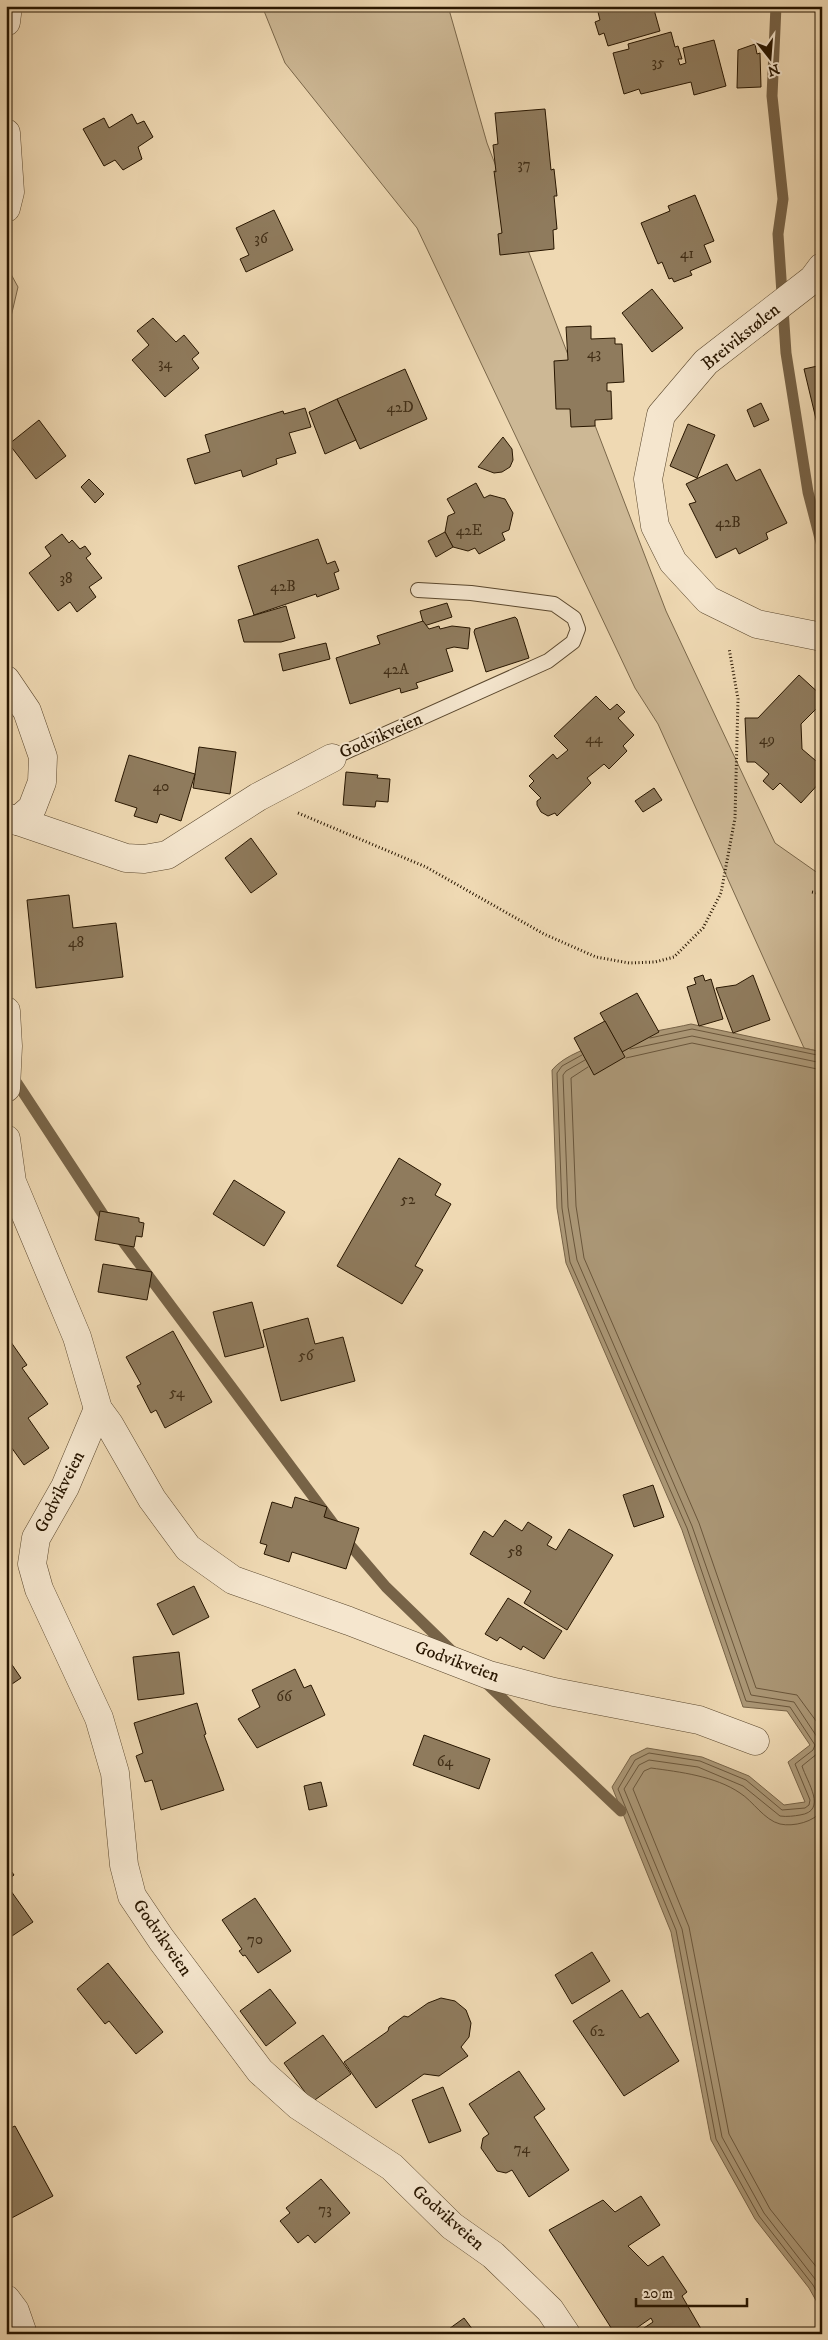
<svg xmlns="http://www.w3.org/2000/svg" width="828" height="2340" font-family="'IM FELL DW Pica',serif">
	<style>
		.green { fill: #cdb895; stroke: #7a674a }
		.water { fill: #ab9776; stroke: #776347 }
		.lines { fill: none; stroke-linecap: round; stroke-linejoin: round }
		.shore { stroke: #6a563b; stroke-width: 1 }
		.stream { stroke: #776347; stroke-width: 11 }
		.building { fill: #8f7b5d; stroke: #281600 }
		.service-casing { stroke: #5a472d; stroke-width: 16 }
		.minor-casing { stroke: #5a472d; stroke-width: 29 }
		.path { stroke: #281600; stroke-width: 3; stroke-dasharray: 1 2.5; stroke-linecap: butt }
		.service { stroke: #f5e6ce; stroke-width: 14 }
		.minor { stroke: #f5e6ce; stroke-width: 28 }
		.labels { text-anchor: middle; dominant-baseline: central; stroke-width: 4; stroke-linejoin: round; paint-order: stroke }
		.number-label { font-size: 15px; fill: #422f17 }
		.street-label { font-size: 18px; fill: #281600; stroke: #f5e6ce }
	</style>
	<rect width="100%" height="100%" fill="#efd9b3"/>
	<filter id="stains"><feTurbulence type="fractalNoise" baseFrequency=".004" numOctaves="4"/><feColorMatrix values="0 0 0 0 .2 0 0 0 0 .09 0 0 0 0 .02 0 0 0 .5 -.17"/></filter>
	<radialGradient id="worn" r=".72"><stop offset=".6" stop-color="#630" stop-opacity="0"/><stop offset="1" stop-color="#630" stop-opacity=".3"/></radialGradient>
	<g class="green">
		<path d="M 262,6 L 448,6 L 487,143 L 666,611 L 775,843 L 822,876 L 822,1052 L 804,1048 L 658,724 L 635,688 L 417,228 L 285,63 Z"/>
		<path d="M 6,265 L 18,287 L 6,338 Z"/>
	</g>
	<path class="water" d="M 691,1024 L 822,1052 L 822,2311 L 809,2288 L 755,2219 L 711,2140 L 671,1932 L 612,1787 L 631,1756 L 647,1748 L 702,1757 L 749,1776 L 784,1805 L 805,1802 L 788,1762 L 810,1745 L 787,1711 L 743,1707 L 682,1530 L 566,1263 L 557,1208 L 552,1070 C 576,1041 653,1033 691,1024 Z"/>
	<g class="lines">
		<g class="shore">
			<path d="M 650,1038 L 692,1029 L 822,1056"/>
			<path d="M 630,1049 L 692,1036 L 822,1063"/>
			<path d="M 582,1055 L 562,1066 L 557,1073 L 562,1208 L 570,1262 L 687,1528 L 746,1701 L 790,1707 L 815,1745 L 813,1750 L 795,1764 L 810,1800 L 809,1805 L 805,1808 L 782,1810 L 746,1780 L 700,1761 L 649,1753 L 635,1760 L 618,1789 L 676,1930 L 716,2139 L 759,2216 L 813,2285 L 822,2301"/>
			<path d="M 626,1058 L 692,1043 L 822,1070"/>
			<path d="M 585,1060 L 566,1071 L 563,1075 L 568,1207 L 577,1260 L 692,1526 L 751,1695 L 794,1702 L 821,1743 L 818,1753 L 802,1766 C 807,1782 828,1811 800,1815 C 794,1816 787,1817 780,1816 L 743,1786 L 698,1767 L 649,1760 L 639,1765 L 624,1789 L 682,1929 L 722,2137 L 764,2213 L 822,2288"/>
			<path d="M 588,1067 L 571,1078 L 576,1206 L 584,1258 L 699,1523 L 756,1688 L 797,1695 L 822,1729"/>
			<path d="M 822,1810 C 815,1822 793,1827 780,1824 C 764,1820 753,1801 740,1793 C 715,1776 680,1772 651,1768 L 644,1771 L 633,1789 L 689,1927 L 729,2134 L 770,2209 L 822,2274"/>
		</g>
		<g class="stream">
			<path d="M 776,6 L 772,96 L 783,199 L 778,234 L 786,353 L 808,492 L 822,546"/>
			<path d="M 11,1074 L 108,1222"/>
			<path d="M 118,1235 L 344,1538 L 386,1587 L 455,1654"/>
			<path d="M 483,1680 L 621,1811"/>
		</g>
	</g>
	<g class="building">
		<path d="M 604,6 L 653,6 L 660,31 L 608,46 L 604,33 L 599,35 L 595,22 L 600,20 L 597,8 Z"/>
		<path d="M 671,32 L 675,47 L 678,46 L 682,59 L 678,59 L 680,65 L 686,63 L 683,48 L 714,40 L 726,86 L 694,95 L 691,82 L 641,94 L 639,89 L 624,94 L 613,53 L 629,49 L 628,44 Z"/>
		<path d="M 755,44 L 757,54 L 760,53 L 761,87 L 737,88 L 738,50 Z"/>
		<path d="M 545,109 L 551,170 L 554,169 L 557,196 L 554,196 L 557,229 L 553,230 L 554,249 L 500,255 L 498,234 L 502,233 L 494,171 L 496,172 L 493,145 L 498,144 L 495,113 Z"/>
		<path d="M 132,114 L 137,124 L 144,121 L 153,137 L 138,147 L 142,159 L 123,170 L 115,160 L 104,166 L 83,129 L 104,118 L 109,128 Z"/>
		<path d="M 695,195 L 714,241 L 704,245 L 711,262 L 690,271 L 692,275 L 674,282 L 672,278 L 669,279 L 662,262 L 658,264 L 641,223 L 670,211 L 668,206 Z"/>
		<path d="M 274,210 L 293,250 L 246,272 L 240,259 L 249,255 L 236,228 Z"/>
		<path d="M 652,289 L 683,328 L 652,352 L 622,313 Z"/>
		<path d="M 153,318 L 176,342 L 184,335 L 199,353 L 192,359 L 199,368 L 165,397 L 132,360 L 149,345 L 137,331 Z"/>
		<path d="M 591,326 L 591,339 L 615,338 L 615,344 L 622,344 L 624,382 L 607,383 L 607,391 L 611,391 L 612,419 L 595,420 L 595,426 L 571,427 L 570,409 L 556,409 L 554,361 L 568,360 L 566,327 Z"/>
		<path d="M 822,365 L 822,444 L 804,369 Z"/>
		<path d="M 405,369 L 427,419 L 360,449 L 337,399 Z"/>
		<path d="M 337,399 L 356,440 L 325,454 L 309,412 Z"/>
		<path d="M 761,403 L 769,420 L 754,427 L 747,410 Z"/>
		<path d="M 305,408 L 311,427 L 289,433 L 296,453 L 276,459 L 277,464 L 243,477 L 241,470 L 195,484 L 187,459 L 210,452 L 205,435 L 283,411 L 284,414 Z"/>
		<path d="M 39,420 L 66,456 L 36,479 L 9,444 Z"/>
		<path d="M 688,424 L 715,435 L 697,478 L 670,466 Z"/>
		<path d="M 503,437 L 512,449 L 513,460 L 510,467 L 502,472 L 494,473 L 478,467 Z"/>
		<path d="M 727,464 L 736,481 L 760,469 L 787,523 L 766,533 L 768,539 L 739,554 L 736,548 L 716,558 L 689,504 L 696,502 L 686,484 Z"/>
		<path d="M 89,479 L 104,494 L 95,503 L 81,487 Z"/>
		<path d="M 476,483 L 484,498 L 490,495 L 505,499 L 513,513 L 509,530 L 502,533 L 505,540 L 479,554 L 475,548 L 468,551 L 453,547 L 445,532 L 448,516 L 455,513 L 447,499 Z"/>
		<path d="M 445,532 L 453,547 L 436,557 L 428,541 Z"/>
		<path d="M 62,534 L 69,543 L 72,540 L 80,549 L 85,546 L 91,554 L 86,558 L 102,578 L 89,587 L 96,597 L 77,612 L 70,602 L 58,611 L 29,573 L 51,556 L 45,547 Z"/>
		<path d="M 318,539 L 327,564 L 335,561 L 339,571 L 334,573 L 339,589 L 317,597 L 316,594 L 254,615 L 238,566 Z"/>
		<path d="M 447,603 L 452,617 L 424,626 L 420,611 Z"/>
		<path d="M 286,606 L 295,638 L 281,642 L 244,642 L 238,620 Z"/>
		<path d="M 515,617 L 517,619 L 529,658 L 486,672 L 474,632 L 475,629 Z"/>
		<path d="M 423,621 L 429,629 L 439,626 L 440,629 L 452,626 L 470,628 L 468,649 L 454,647 L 446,649 L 453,671 L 416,683 L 418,688 L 401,693 L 400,688 L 350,704 L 336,658 L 380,644 L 377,636 Z"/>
		<path d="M 326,643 L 330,659 L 283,671 L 279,654 Z"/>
		<path d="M 799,675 L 822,696 L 822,703 L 801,724 L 802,749 L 822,766 L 822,780 L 801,803 L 780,783 L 773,790 L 763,781 L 769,774 L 755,762 L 747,762 L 745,718 L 758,718 Z"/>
		<path d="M 596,696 L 610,710 L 617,704 L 625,712 L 618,718 L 634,735 L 623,746 L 627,751 L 609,769 L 604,764 L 587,778 L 591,783 L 557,816 L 555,813 L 548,816 L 541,812 L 537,805 L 537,801 L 541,798 L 529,786 L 534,781 L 529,776 L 553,754 L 557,759 L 568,750 L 554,736 Z"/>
		<path d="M 199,747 L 236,752 L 230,794 L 193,788 Z"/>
		<path d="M 129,755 L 195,774 L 181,821 L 160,814 L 157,823 L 134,816 L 137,808 L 115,801 Z"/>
		<path d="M 346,772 L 378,775 L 377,778 L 390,779 L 388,802 L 376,801 L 375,807 L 343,805 Z"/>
		<path d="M 654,788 L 662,800 L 643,812 L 635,801 Z"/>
		<path d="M 251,838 L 277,874 L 251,893 L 225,858 Z"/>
		<path d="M 69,895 L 73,928 L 116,923 L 123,977 L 36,988 L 27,900 Z"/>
		<path d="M 703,975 L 705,981 L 711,979 L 723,1019 L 699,1026 L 687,987 L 696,984 L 694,978 Z"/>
		<path d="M 753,975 L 770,1020 L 733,1033 L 716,988 L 736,985 Z"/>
		<path d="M 637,993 L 659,1032 L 622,1052 L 600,1013 Z"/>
		<path d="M 605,1021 L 625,1057 L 594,1075 L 574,1038 Z"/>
		<path d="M 399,1158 L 441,1184 L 435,1195 L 451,1204 L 415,1266 L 423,1270 L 402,1304 L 337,1266 Z"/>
		<path d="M 234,1180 L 285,1212 L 264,1246 L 213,1214 Z"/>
		<path d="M 100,1211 L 139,1218 L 139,1222 L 144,1223 L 142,1237 L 136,1236 L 134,1247 L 95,1240 Z"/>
		<path d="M 103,1264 L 152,1272 L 147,1300 L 98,1292 Z"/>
		<path d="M 252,1302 L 264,1347 L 225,1357 L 213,1312 Z"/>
		<path d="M 308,1318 L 315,1344 L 343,1337 L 355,1381 L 281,1401 L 263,1330 Z"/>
		<path d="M 173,1331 L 212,1402 L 165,1428 L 156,1410 L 151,1413 L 137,1386 L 141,1384 L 126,1357 Z"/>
		<path d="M 6,1335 L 27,1365 L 22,1368 L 48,1404 L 28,1418 L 49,1448 L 24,1465 L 6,1440 Z"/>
		<path d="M 653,1485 L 664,1517 L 634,1527 L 623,1495 Z"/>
		<path d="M 295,1497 L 327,1507 L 324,1517 L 359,1528 L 346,1569 L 292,1552 L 289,1562 L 264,1554 L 267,1545 L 260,1543 L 272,1502 L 292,1508 Z"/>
		<path d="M 505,1520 L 522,1531 L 528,1522 L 552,1537 L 547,1545 L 556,1550 L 569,1529 L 613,1555 L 567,1630 L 524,1603 L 531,1591 L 470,1554 L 484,1531 L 493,1537 Z"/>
		<path d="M 194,1586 L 209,1617 L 173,1635 L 157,1604 Z"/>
		<path d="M 508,1598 L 562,1631 L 544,1659 L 523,1646 L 521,1650 L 500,1637 L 497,1641 L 485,1634 Z"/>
		<path d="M 179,1652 L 184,1694 L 138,1700 L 133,1657 Z"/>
		<path d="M 6,1656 L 21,1678 L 6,1688 Z"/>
		<path d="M 295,1669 L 304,1688 L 311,1685 L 325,1715 L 257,1748 L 238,1719 L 260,1707 L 252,1690 Z"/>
		<path d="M 197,1703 L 206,1734 L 204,1735 L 224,1790 L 161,1810 L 152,1780 L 145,1782 L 136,1756 L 143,1753 L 134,1723 Z"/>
		<path d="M 424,1735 L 490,1759 L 479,1789 L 413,1765 Z"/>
		<path d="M 321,1782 L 327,1806 L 309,1810 L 304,1786 Z"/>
		<path d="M 6,1864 L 14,1875 L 6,1881 Z"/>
		<path d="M 6,1884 L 33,1922 L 6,1940 Z"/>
		<path d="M 255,1898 L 291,1951 L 258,1973 L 245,1955 L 243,1956 L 239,1951 L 242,1949 L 222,1920 Z"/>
		<path d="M 592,1952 L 610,1981 L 572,2004 L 555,1975 Z"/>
		<path d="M 108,1963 L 163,2032 L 136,2054 L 109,2021 L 105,2024 L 77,1989 Z"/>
		<path d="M 270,1989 L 296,2023 L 266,2046 L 240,2011 Z"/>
		<path d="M 622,1990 L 640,2018 L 648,2013 L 679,2061 L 624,2096 L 573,2021 Z"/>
		<path d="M 441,1998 L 455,2001 L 466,2010 L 471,2023 L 469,2037 L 461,2047 L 468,2056 L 439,2076 L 424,2074 L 376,2108 L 344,2062 L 388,2031 L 389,2027 L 404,2016 L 408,2017 L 428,2003 Z"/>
		<path d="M 323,2035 L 351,2074 L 312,2102 L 284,2063 Z"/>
		<path d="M 519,2071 L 545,2109 L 534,2117 L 569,2170 L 529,2197 L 512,2170 L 506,2173 L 497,2171 L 481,2148 L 483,2138 L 489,2134 L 469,2104 Z"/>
		<path d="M 443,2087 L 461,2131 L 429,2143 L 412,2100 Z"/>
		<path d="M 15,2126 L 53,2196 L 6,2221 L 6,2130 Z"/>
		<path d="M 321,2179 L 350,2213 L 315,2243 L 308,2235 L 298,2243 L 280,2221 L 290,2213 L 286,2208 Z"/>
		<path d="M 641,2196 L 660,2225 L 628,2246 L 648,2266 L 663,2256 L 687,2292 L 682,2296 L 704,2334 L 635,2334 L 653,2322 L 651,2318 L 628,2334 L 615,2334 L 549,2230 L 603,2200 L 615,2212 Z"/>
		<path d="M 464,2318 L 476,2334 L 442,2334 Z"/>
	</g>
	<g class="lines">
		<g class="service-casing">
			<path id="service" d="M 332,758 L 548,661 L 573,642 L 578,629 L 574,618 L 554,604 L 471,593 L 418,590"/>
		</g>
		<g class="minor-casing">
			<g id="minor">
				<path d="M 6,22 L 8,6"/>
				<path d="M 6,133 L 10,192 L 6,208"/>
				<path d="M 822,267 L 813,279 L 706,362 L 661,415 L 648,479 L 655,526 L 673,562 L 708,600 L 757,624 L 822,637"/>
				<path d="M 6,680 L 27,711 L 43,757 L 42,782 L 32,808 L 17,821"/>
				<path d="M 6,817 L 126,858 L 144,859 L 167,855 L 258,797 L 332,758"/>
				<path d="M 6,1011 L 8,1046 L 6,1088"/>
				<path d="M 6,1139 L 12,1182 L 77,1337 L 98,1409 L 109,1424 L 152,1499 L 188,1548 L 233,1580 L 349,1621 L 489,1675 L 554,1692 L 699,1720 L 755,1741"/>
				<path d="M 98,1409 L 65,1487 L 36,1538 L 32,1564 L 39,1589 L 99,1718 L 115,1773 L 124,1865 L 132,1896 L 161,1939 L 260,2071 L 299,2106 L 392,2167 L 452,2226 L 493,2255 L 550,2310 L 566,2334"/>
				<path d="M 6,2299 L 15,2311 L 23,2334"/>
			</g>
		</g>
		<g class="path">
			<path d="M 298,813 L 426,867 L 544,934 L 596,957 L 629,963 L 655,962 L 674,957 L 703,928 L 721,893 L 735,818 L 738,699 L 729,648"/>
			<path d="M 812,892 L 822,894"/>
		</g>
		<use href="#service" class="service"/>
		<use href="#minor" class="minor"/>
	</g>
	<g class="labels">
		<g class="number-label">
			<text x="658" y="62">35</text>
			<text x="524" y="164">37</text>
			<text x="261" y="238">36</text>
			<text x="687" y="253">41</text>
			<text x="594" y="353">43</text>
			<text x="165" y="363">34</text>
			<text x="400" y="407">42D</text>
			<text x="728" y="522">42B</text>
			<text x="469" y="530">42E</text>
			<text x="66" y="578">38</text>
			<text x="283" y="586">42B</text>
			<text x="396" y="669">42A</text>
			<text x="594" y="738">44</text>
			<text x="767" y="739">49</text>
			<text x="161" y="786">40</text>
			<text x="76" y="942">48</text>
			<text x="408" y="1199">52</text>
			<text x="306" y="1355">56</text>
			<text x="177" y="1392">54</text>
			<text x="515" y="1551">58</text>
			<text x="284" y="1696">66</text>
			<text x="445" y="1761">64</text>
			<text x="255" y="1939">70</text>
			<text x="597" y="2031">62</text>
			<text x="522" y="2148">74</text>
			<text x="325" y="2209">73</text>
		</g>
		<g class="street-label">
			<text transform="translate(741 337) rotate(-39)">Breivikstølen</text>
			<text transform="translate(381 736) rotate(-24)">Godvikveien</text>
			<text transform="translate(60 1492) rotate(-63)">Godvikveien</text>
			<text transform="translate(457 1662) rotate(20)">Godvikveien</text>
			<text transform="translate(162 1938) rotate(55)">Godvikveien</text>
			<text transform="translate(448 2218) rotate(41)">Godvikveien</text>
		</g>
	</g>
	<rect width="828" height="2340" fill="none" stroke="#efd9b3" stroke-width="25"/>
	<rect x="8" y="8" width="813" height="2325" fill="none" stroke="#281600" stroke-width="2.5"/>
	<rect x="12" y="12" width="803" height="2315" fill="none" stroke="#281600"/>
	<g transform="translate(770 58) rotate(163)" stroke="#f5e6ce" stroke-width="4" paint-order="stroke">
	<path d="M0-4L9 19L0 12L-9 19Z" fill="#281600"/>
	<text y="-8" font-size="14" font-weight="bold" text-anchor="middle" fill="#281600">N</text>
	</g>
	<path d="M636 2298v8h111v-8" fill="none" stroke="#281600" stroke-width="2.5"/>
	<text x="643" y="2298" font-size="15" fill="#281600" stroke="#f5e6ce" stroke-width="4" paint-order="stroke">20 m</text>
	<rect width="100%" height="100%" filter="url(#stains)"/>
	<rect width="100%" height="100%" fill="url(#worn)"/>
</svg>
